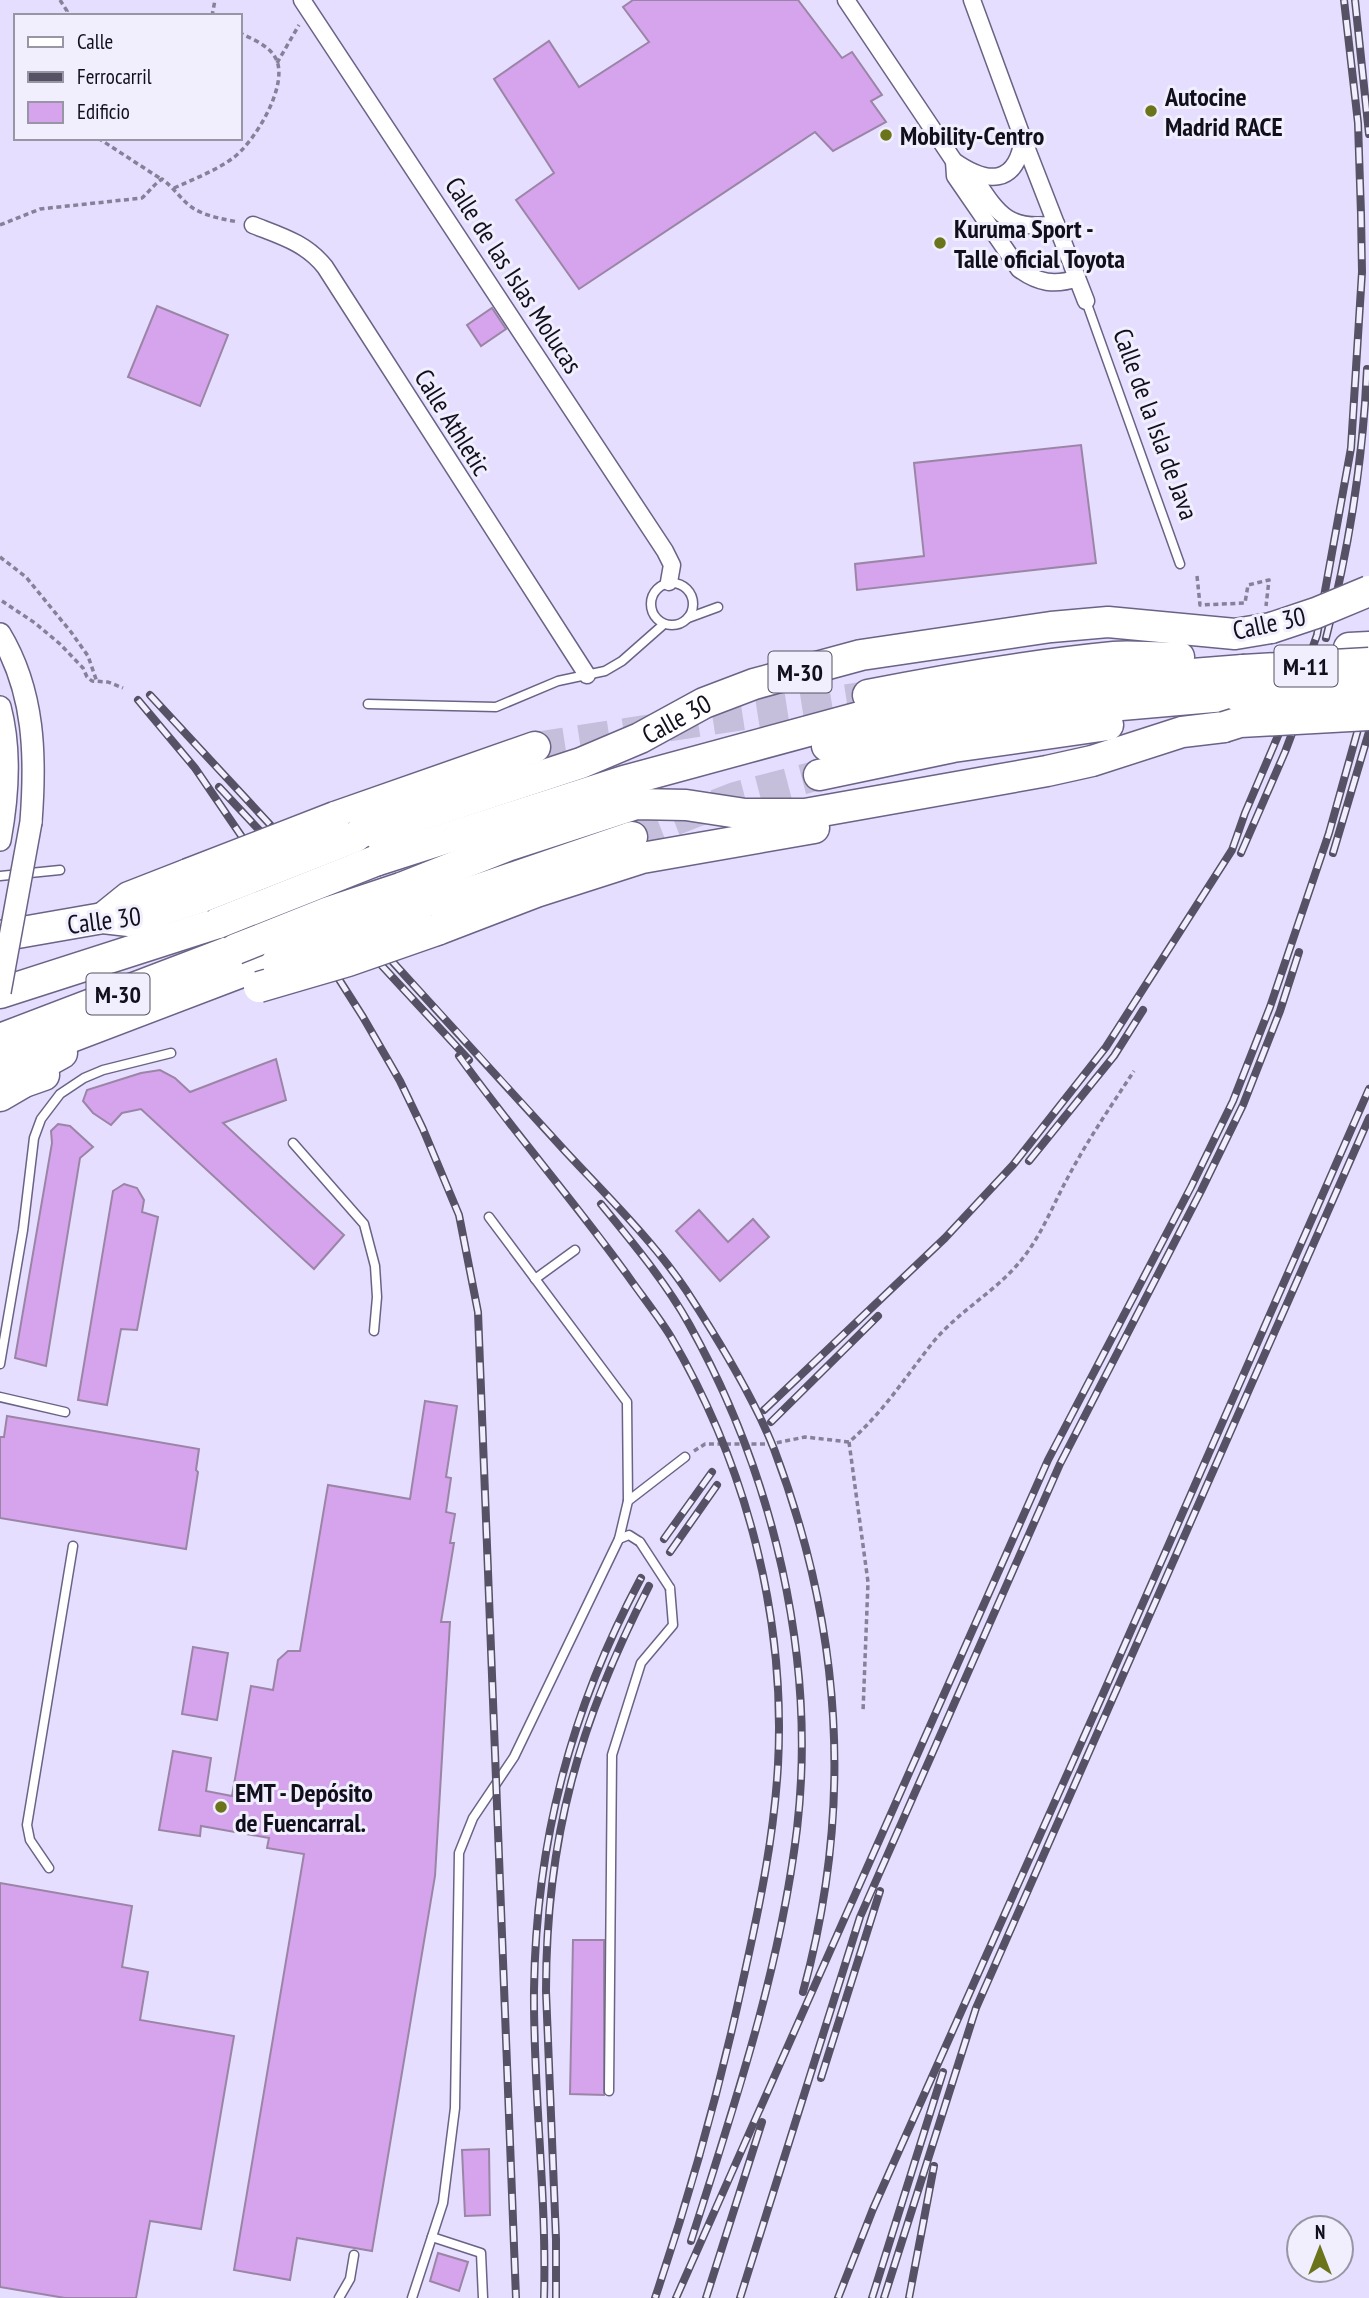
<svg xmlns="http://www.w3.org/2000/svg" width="1369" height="2298" font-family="'PT Sans Narrow',sans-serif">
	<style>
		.building { fill: #d5a4ec; stroke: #9b85a6; stroke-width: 2 }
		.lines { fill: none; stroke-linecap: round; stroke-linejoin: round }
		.motorway-tunnel { stroke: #c5bfdc; stroke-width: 30; stroke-dasharray: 30 15; stroke-linecap: butt }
		.service-casing { stroke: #6b6386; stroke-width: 11 }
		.minor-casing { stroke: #6b6386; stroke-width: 19 }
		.tertiary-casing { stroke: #6b6386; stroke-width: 24 }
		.motorway-casing { stroke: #6b6386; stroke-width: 33 }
		.path { stroke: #868198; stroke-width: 3.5; stroke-dasharray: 5 3.5; stroke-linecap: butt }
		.service { stroke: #fff; stroke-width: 8 }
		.minor { stroke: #fff; stroke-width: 16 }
		.tertiary { stroke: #fff; stroke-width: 21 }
		.motorway { stroke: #fff; stroke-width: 30 }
		.rail-casing { stroke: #565164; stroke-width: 8 }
		.rail { stroke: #f1eefe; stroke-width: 5; stroke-dasharray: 16; stroke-linecap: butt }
		.service-bridge-casing { stroke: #6b6386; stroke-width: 11; stroke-linecap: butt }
		.tertiary-bridge-casing { stroke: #6b6386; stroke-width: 24; stroke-linecap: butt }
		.motorway-bridge-casing { stroke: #6b6386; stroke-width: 33; stroke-linecap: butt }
		.service-bridge { stroke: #fff; stroke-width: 8 }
		.tertiary-bridge { stroke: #fff; stroke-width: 21 }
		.motorway-bridge { stroke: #fff; stroke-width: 30 }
		.poi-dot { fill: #6b731b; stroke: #f1eefe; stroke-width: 2.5 }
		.labels { text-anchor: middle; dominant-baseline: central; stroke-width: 6; stroke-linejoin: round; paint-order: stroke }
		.shield { fill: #f1eefe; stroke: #555260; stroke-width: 2 }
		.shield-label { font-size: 24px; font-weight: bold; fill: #120f1c }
		.poi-label { font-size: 26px; font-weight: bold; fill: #120f1c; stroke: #f1eefe; text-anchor: start }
		.street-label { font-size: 26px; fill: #120f1c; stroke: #f1eefe }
	</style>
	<rect width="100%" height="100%" fill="#e5defe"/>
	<g class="building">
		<path d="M 633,0 L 798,0 L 842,58 L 852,52 L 882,95 L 871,101 L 886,122 L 833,151 L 815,132 L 579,289 L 516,200 L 554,173 L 494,79 L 549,41 L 579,87 L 649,42 L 623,7 Z"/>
		<path d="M 157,306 L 228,335 L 200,406 L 128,377 Z"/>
		<path d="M 492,308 L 506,329 L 481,346 L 467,325 Z"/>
		<path d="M 1081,445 L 1096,563 L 857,590 L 855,564 L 924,556 L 914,463 Z"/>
		<path d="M 276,1059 L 286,1100 L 223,1123 L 344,1235 L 314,1269 L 141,1109 L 122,1113 L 111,1125 L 93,1113 L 83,1101 L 87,1090 L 141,1073 L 160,1070 L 175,1078 L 190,1092 Z"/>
		<path d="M 58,1124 L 70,1126 L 93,1147 L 80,1158 L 46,1366 L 15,1358 L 52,1143 L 51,1131 Z"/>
		<path d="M 124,1184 L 137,1188 L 144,1200 L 142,1212 L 158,1217 L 137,1330 L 121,1329 L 107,1405 L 78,1400 L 113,1191 Z"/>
		<path d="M 699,1210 L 728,1242 L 753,1219 L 769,1237 L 720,1281 L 676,1231 Z"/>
		<path d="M 425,1401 L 457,1406 L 446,1477 L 451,1478 L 446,1512 L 455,1514 L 450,1543 L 454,1543 L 441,1622 L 450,1622 L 435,1876 L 372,2251 L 297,2238 L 290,2280 L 234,2270 L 304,1854 L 267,1848 L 269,1838 L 201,1826 L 200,1836 L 159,1830 L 173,1751 L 211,1758 L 206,1791 L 232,1796 L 251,1686 L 273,1690 L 278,1660 L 288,1651 L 300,1651 L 328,1485 L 410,1499 Z"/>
		<path d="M 7,1416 L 199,1449 L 196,1470 L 198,1472 L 186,1549 L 0,1518 L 0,1437 L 4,1437 Z"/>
		<path d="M 193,1647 L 228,1653 L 217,1720 L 182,1714 Z"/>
		<path d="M 0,1883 L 132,1906 L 122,1967 L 148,1972 L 140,2020 L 234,2036 L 201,2229 L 150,2221 L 136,2298 L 65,2298 L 0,2287 Z"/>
		<path d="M 573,1940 L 604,1940 L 604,2095 L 570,2094 Z"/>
		<path d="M 489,2149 L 490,2215 L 465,2216 L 462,2150 Z"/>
		<path d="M 438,2253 L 468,2262 L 459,2291 L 430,2281 Z"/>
	</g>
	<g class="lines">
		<g class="motorway-tunnel">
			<path d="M 535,747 L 861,697"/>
			<path d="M 632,837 L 735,797 L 819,775"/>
		</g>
		<g class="service-casing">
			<g id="service">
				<path d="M 1086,301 L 1180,564"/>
				<circle cx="672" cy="604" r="21"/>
				<path d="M 688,618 L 718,607"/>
				<path d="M 368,704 L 496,707 L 558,681 L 605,671 L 622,661 L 664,624"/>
				<path d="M 0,876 L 60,870"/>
				<path d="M 293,1143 L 364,1224 L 375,1266 L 377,1297 L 374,1331"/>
				<path d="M 489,1217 L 627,1402 L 628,1501"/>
				<path d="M 535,1279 L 575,1250"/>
				<path d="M 0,1364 L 23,1230 L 34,1138 L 41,1119 L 60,1094 L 84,1078 L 103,1070 L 171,1053"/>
				<path d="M 0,1397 L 65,1412"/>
				<path d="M 619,1539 L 628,1501 L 685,1457"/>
				<path d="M 49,1868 L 30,1840 L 27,1825 L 73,1546"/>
				<path d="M 609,2091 L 612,1755 L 641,1663 L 673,1625 L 670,1588"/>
				<path d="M 432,2237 L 481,2253 L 483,2298"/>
				<path d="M 339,2298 L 350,2279 L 354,2255"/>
				<path d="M 412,2298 L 443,2203 L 455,2108 L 459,1853 L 473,1818 L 514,1757 L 619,1539 L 629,1535 L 640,1542"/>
			</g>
		</g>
		<g class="minor-casing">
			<g id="minor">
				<path d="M 302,0 L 665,551 L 672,565 L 669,582"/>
				<path d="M 846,0 L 954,161 C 987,184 1016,186 1023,139"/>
				<path d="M 972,0 L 1023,139 L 1086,301"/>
				<path d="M 954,161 L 955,176 L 1019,269 C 1038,283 1055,286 1077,278"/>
				<path d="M 971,173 C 997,212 1006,232 1056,224"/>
				<path d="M 253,225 C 281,236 306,243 325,267 L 587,675"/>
			</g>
		</g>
		<g class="tertiary-casing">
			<g id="tertiary">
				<path d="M 0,634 C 35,692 36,757 31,822"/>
				<path d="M 0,707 C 11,749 8,797 0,840"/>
			</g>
		</g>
		<g class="motorway-casing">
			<g id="motorway">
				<path d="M 1349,648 L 1369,647"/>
				<path d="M 868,695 C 949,679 1031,665 1114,657 C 1135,655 1157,659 1179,657"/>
				<path d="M 827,746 L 857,738 L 1008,715 L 1236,695"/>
				<path d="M 819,775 L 953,747 L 1108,725"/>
				<path d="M 335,817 L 535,747"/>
				<path id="s1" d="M 355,837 L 581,763 L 640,738 L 704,703 L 754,684 L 861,655 L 1051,627 L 1108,622 L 1235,634 L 1271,628"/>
				<path d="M 375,861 L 624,781 L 860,717 L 936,704 L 1142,678 L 1243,670"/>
				<path d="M 401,888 L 507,846 L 636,804 L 686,805 L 745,814 L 805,814 L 1047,771 L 1092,761 L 1182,732 L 1224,727"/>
				<path d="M 418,910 L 632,837"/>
				<path d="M 103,918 L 129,897 L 188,874"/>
				<path d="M 437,930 L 536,892 L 642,858 L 814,828"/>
				<path d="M 0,936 L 103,918 L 129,921 L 202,897"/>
				<path d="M 0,993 L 218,923"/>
				<path d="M 0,1039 L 236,949"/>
				<path d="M 0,1064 L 260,965 L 277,962"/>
				<path d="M 24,1082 L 33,1069 L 62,1053"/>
				<path d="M 0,1096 L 24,1082 L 44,1075"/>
			</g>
		</g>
		<g class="path">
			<path d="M 60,0 L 67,11 L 64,16"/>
			<path d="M 212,16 L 215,0"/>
			<path d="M 277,63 L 299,25"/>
			<path d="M 98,138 L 161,179"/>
			<path d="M 174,188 C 194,179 215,171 233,158 C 254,143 291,83 275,57 C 268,45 252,39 240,33"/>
			<path d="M 0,225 L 40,209 L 142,198 C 150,191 153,185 162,179 C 174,188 180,198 190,206 C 203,216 223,219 238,222"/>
			<path d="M 0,557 L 26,577 L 71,632 L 88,656 L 97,682"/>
			<path d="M 1197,576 L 1200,605 L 1245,603 L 1248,585 L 1269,580 L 1266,606"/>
			<path d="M 2,601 L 35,623 L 60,644 L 83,668 L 87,677 L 92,681 L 108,682 L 123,688"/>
			<path d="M 849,1442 L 868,1582 L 863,1712"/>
			<path d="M 694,1451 L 705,1444 L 771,1444 L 805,1437 L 849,1442 C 883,1413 906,1376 934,1341 C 960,1310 998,1290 1023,1258 C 1042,1234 1053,1205 1067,1179 C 1087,1141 1111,1106 1134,1071"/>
		</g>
		<use href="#service" class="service"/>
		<use href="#minor" class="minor"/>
		<use href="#tertiary" class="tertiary"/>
		<use href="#motorway" class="motorway"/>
		<g class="rail-casing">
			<g id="rail">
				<path d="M 1355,0 L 1369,134"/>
				<path d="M 1326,638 C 1349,549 1363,460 1367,369"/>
				<path d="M 150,695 L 288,844"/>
				<path d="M 138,700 L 195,768 L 255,856"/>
				<path d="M 219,787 L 275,847"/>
				<path d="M 1241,853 L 1285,752 L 1308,691"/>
				<path d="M 1333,853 L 1369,732"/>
				<path d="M 369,936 C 435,1008 501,1080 566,1152 C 606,1195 653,1241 686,1290 C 716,1336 754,1398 774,1449 C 842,1628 854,1807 803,1992"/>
				<path d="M 359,941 L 469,1060"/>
				<path d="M 321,951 L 363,1017 L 400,1081 L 423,1129 L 459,1215 L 478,1312 L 516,2298"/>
				<path d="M 459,1056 C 513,1131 574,1201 628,1276 C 642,1296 658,1316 671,1337 C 746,1465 786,1616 778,1765 C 774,1839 758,1913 742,1985 C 719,2091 690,2195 655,2298"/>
				<path d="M 1029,1161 L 1114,1056 L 1143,1010"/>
				<path d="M 601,1204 C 632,1242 665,1281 689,1324 C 773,1474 817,1657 797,1829 C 780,1970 734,2106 691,2241"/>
				<path d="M 764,1410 L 945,1238 L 1013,1165 L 1106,1047 L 1232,850 L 1245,813 L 1298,689 L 1317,635 L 1351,448 L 1362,272 L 1361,214 L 1358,123 L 1344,0"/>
				<path d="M 771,1422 L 878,1316"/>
				<path d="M 664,1539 L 712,1472"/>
				<path d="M 670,1552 L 717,1485"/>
				<path d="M 821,2078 L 880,1891"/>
				<path d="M 544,2298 C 547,2195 533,2093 534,1990 C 536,1841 571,1709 641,1578"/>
				<path d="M 556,2298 L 556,2239 L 546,1991 C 546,1838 579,1722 649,1586"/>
				<path d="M 676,2298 L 1048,1460 L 1191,1187 L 1233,1101 L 1270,1007 L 1329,833 L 1369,690"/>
				<path d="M 706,2298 L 762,2122"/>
				<path d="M 740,2298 L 860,1917 L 1060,1464 L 1201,1191 L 1243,1105 L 1280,1011 L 1299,952"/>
				<path d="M 838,2298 L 873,2209 L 1103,1694 L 1369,1089"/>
				<path d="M 872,2298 L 943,2072"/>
				<path d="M 884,2298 L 976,2008 L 1369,1118"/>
				<path d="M 909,2298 L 934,2166"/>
			</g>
		</g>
		<use href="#rail" class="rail"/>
		<g class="service-bridge-casing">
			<path id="service-bridge" d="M 640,1542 L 670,1588"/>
		</g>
		<g class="tertiary-bridge-casing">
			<path id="tertiary-bridge" d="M 0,992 L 31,822"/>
		</g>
		<g class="motorway-bridge-casing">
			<g id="motorway-bridge">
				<path d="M 1271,628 L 1316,613 L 1369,591"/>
				<path d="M 1243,670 L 1369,663"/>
				<path d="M 1236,695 L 1369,689"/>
				<path d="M 1224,727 L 1240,722 L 1369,715"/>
				<path d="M 188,874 L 335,817"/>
				<path d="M 202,897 L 355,837"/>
				<path d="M 218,923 L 375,861"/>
				<path d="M 236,949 L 329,912 L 401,888"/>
				<path d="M 277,962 L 418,910"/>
				<path d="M 259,987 L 348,961 L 437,930"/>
			</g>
		</g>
		<use href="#service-bridge" class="service-bridge"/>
		<use href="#tertiary-bridge" class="tertiary-bridge"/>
		<use href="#motorway-bridge" class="motorway-bridge"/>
	</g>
	<g class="poi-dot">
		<circle cx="1151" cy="111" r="7"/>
		<circle cx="886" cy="135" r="7"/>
		<circle cx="940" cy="243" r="7"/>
		<circle cx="221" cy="1807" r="7"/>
	</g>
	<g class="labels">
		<g class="shield">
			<rect x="1274.5" y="645.5" width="63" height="41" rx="5"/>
			<rect x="768.5" y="651.5" width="63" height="41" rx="5"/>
			<rect x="86.5" y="973.5" width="63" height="41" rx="5"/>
		</g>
		<g class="shield-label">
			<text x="1306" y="666">M-11</text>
			<text x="800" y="672">M-30</text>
			<text x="118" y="994">M-30</text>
		</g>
		<g class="poi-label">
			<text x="1165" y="96">Autocine<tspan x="1165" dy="30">Madrid RACE</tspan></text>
			<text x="900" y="135">Mobility-Centro</text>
			<text x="954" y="228">Kuruma Sport -<tspan x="954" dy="30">Talle oficial Toyota</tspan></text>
			<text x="235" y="1792">EMT - Depósito<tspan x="235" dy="30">de Fuencarral.</tspan></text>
		</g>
		<g class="street-label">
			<text transform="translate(514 275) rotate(57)">Calle de las Islas Molucas</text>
			<text transform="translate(453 422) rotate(58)">Calle Athletic</text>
			<text transform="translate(1156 424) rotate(70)">Calle de la Isla de Java</text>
			<text transform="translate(1269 623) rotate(-12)">Calle 30</text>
			<text stroke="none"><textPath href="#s1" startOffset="343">Calle 30</textPath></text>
			<text transform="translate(104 920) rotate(-7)">Calle 30</text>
		</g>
	</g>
	<rect x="14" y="14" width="228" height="126" fill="#f1eefe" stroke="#9895a4" stroke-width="2"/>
	<rect x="28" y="37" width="35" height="10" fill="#ffffff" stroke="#9895a4" stroke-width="2"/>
	<text x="77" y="49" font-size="21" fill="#120f1c">Calle</text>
	<rect x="28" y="72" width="35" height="10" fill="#565164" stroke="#9895a4" stroke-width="2"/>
	<text x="77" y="84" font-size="21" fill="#120f1c">Ferrocarril</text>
	<rect x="28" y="102" width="35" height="21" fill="#d5a4ec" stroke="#9895a4" stroke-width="2"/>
	<text x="77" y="119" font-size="21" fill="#120f1c">Edificio</text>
	<g transform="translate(1320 2249)"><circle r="33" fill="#f1eefe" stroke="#9895a4" stroke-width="2"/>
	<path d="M0-5L12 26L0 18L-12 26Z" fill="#6b731b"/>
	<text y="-10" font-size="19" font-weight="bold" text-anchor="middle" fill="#120f1c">N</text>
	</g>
</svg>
